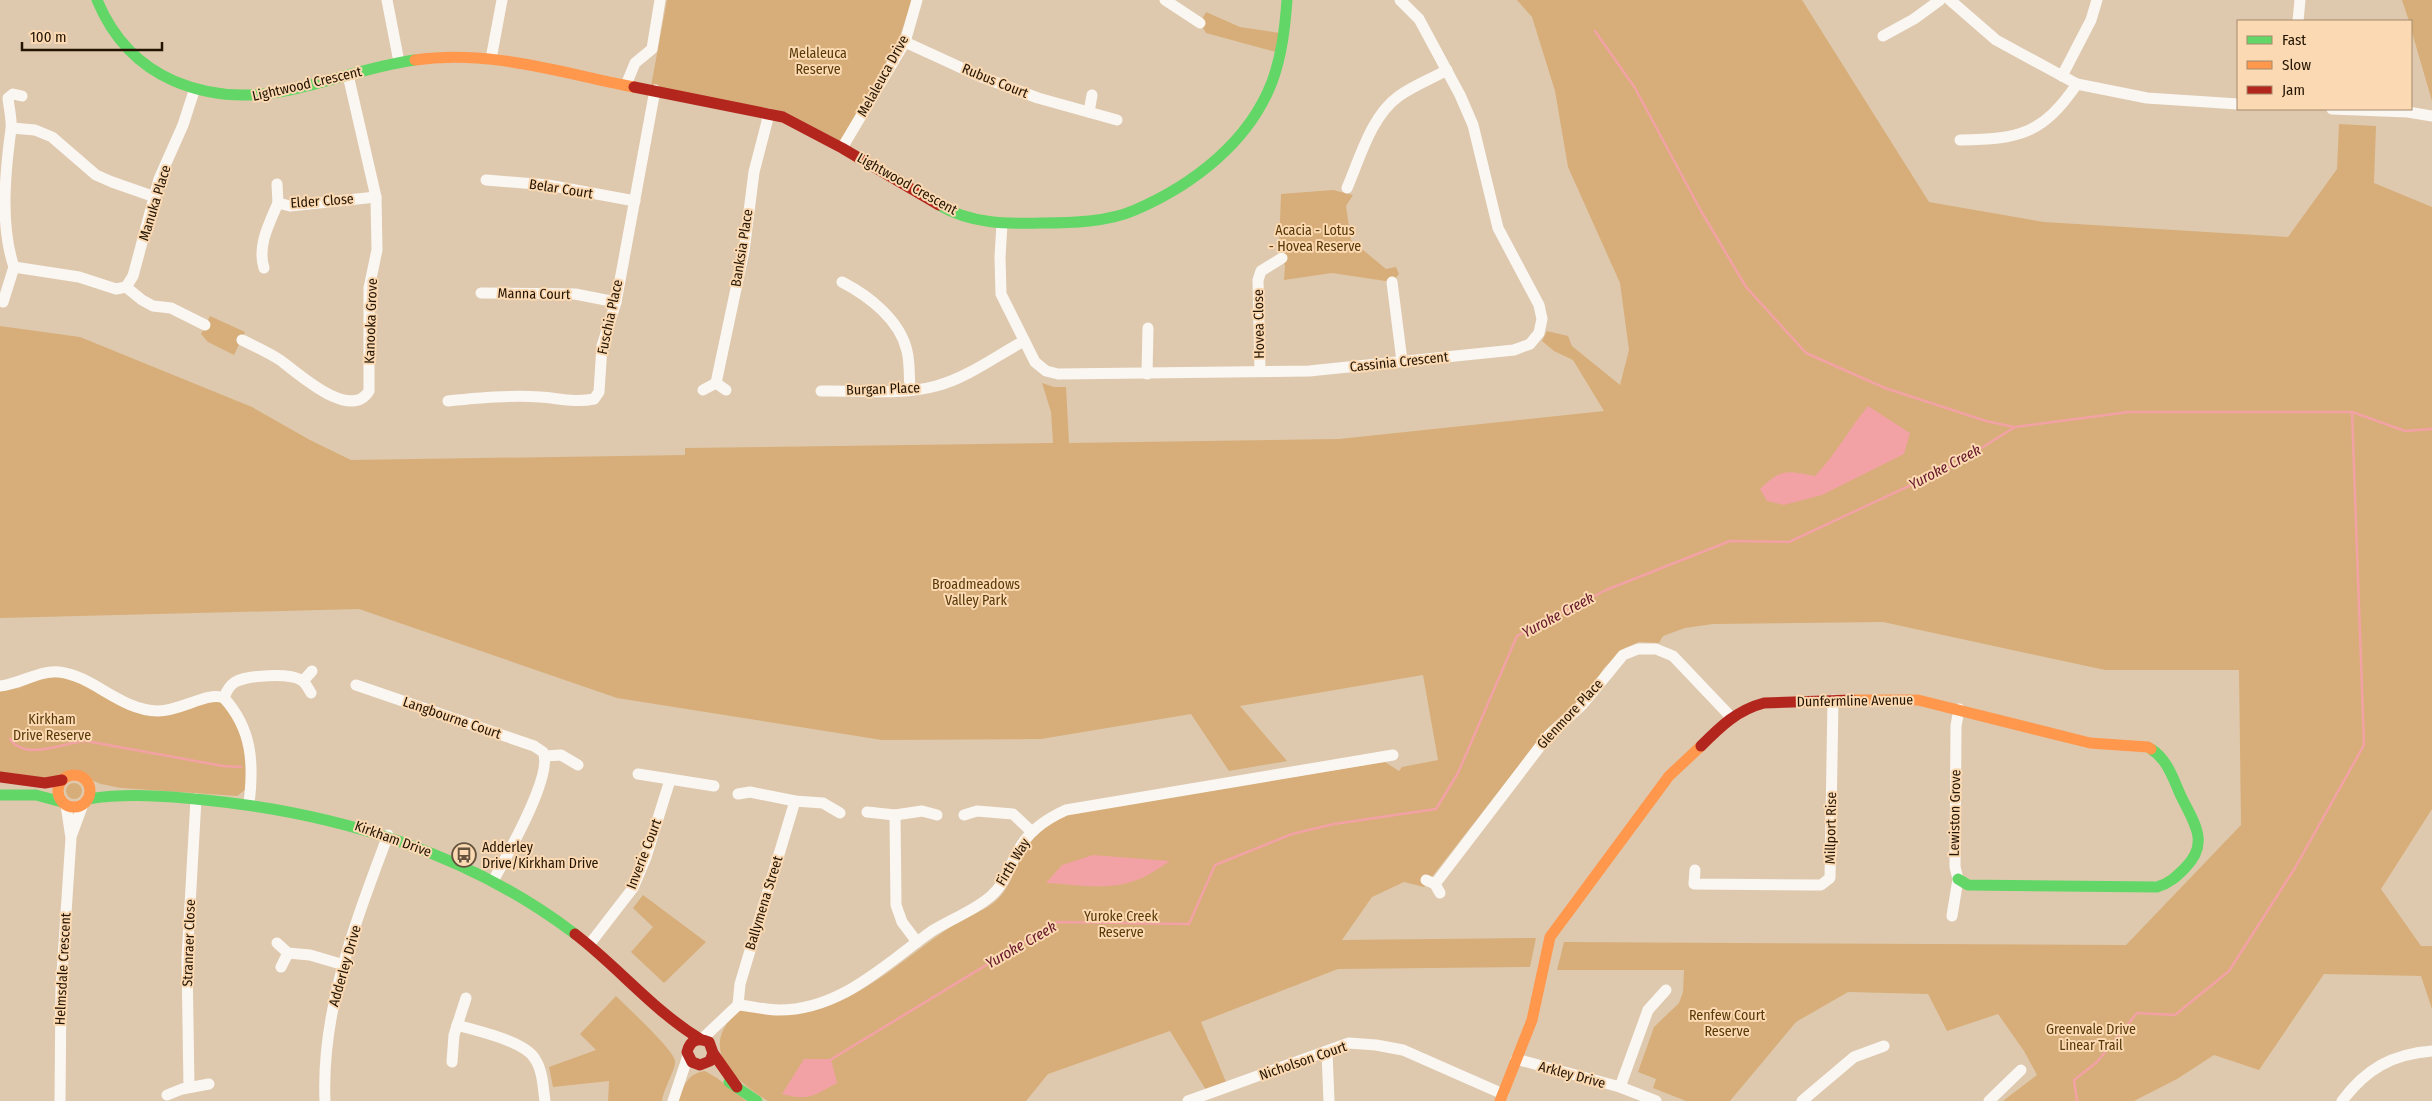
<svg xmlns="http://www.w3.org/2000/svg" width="2432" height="1101" font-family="'Fira Sans Condensed',sans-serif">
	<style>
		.green { fill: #d7ae79 }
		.water { fill: #f2a2a4 }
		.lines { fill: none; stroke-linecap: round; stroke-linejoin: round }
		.stream { stroke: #f2a2a4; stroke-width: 2.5 }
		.street { stroke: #faf7f3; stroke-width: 11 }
		.fast { stroke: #63d668; stroke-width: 11 }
		.slow { stroke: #ff974d; stroke-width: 11 }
		.jam { stroke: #b3261e; stroke-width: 11 }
		.labels { text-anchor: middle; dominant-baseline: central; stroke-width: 4; stroke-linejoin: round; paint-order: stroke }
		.park-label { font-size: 14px; fill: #583806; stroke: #fbd9b2 }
		.street-label { font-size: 14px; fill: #231402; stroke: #fbd9b2 }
		.poi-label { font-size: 14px; fill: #231402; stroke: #fbd9b2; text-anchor: start }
		.water-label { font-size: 15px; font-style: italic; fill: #651529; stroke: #fbd9b2 }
	</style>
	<rect width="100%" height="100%" fill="#dfc9ae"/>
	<g class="green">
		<path d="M 667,0 L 912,0 L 899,39 L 841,142 L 785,112 L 651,86 Z"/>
		<path d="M 1517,0 L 1802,0 L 1929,202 L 2044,222 L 2288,237 L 2337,169 L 2339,124 L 2376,126 L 2374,183 L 2432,207 L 2432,809 L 2381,889 L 2421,946 L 2432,946 L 2432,1009 L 2421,976 L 2324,974 L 2259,1070 L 2214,1055 L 2177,1079 L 2134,1101 L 2003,1101 L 2037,1075 L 2024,1051 L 1998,1014 L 1947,1031 L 1928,994 L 1848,992 L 1796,1022 L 1730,1101 L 1686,1101 L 1653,1088 L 1656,1079 L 1638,1072 L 1654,1027 L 1679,1003 L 1683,992 L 1684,970 L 1557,970 L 1564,942 L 2126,945 L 2241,825 L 2239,670 L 2105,670 L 1883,622 L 1713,624 L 1685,628 L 1663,636 L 1659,643 L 1639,642 L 1625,648 L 1604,668 L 1592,688 L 1548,728 L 1424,887 L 1404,882 L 1372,897 L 1342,940 L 1536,938 L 1530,967 L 1338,969 L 1201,1022 L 1226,1082 L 1206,1090 L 1170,1031 L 1048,1074 L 1026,1101 L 768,1101 C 731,1078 696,1046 741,1009 C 758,1011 777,1015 794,1014 C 855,1008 903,958 952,926 C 969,914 990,911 1003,893 C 1009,885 1014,873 1018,863 C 1031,835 1045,824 1073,813 L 1385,762 L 1399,771 L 1402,767 L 1438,760 L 1423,675 L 1240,706 L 1287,761 L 1229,771 L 1191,714 L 1041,739 L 882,740 L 617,698 L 359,609 L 0,618 L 0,326 L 80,337 L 252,407 L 310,440 L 351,460 L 685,455 L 685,448 L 1053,443 L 1051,412 L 1042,383 L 1054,387 L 1066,387 L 1069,443 L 1339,439 L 1604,411 L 1573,360 L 1554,351 L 1542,341 L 1547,331 L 1568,336 L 1572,346 L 1620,385 L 1629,350 L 1620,283 L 1568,167 L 1555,91 L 1532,17 Z"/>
		<path d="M 2402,0 L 2432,0 L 2432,101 L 2411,29 L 2411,21 L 2409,21 Z"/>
		<path d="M 1206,12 L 1240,27 L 1280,33 L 1276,52 L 1206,33 L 1200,23 Z"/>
		<path d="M 1333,190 L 1353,195 L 1346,206 L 1351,240 L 1386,269 L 1396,267 L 1399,274 L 1392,282 L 1332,273 L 1284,280 L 1285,266 L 1279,248 L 1281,194 Z"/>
		<path d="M 210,316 L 245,332 L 234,355 L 208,342 L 201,334 Z"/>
		<path d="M 64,677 L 172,714 C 189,711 202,702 219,701 C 232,712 242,733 246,749 C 249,761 246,777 246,789 L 237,796 L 121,788 L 101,784 L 75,773 L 55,779 L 0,772 L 0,690 L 19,688 L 43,678 Z"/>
		<circle cx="74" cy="791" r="8"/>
		<path d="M 643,895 L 706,942 L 664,983 L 631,952 L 653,927 L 633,908 Z"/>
		<path d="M 616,996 C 627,1007 674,1050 675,1061 C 676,1069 663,1090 662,1101 L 608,1101 L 609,1081 L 553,1087 L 549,1067 L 596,1050 L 580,1034 Z"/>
		<path d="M 705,1071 L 717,1078 L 746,1101 L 678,1101 C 683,1086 688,1073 705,1071 Z"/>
	</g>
	<g class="water">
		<path d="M 1868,406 L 1910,433 L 1904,454 L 1822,495 L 1784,505 L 1767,501 L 1760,489 C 1782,468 1786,471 1815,476 C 1836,454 1849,429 1868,406 Z"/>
		<path d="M 1093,855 L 1170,861 C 1157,870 1143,879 1128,883 C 1102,890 1072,884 1046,883 L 1062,865 Z"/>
		<path d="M 804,1059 L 831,1059 L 837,1083 C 813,1096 809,1101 782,1094 Z"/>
	</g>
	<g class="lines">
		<g class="stream">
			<path d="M 1595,31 L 1635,88 L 1701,211 L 1746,287 L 1806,353 L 1885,388 L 1986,421 L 2014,427"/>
			<path d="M 10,739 C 26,762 63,742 86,741 L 223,766 L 241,767"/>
			<path d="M 830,1060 L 1057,922 L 1189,924 L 1215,865 L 1292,834 L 1334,824 L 1436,809 L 1458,773 L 1517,636 L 1606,590 L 1730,541 L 1789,542 L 1954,465 L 2015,427 L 2129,412 L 2352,412 L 2405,431 L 2432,429"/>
			<path d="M 2077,1101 L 2074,1080 L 2097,1062 L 2137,1013 L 2175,1015 L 2229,971 L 2295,868 L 2364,745 L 2352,412"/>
		</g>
		<g class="street">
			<path d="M 387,0 L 399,62"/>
			<path d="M 1165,0 L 1200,23"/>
			<path d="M 1950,0 L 1996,40 L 2077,84 L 2147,98 L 2238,104"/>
			<path d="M 2298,21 L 2300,0"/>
			<path d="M 1883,36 L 1914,19 L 1940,0"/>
			<path d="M 905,42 L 979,76 L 1038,98 L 1117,120"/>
			<path d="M 491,59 L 502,0"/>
			<path d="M 2062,76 L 2091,20 L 2097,0"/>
			<path d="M 626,85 L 635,63 L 652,49 L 660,0"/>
			<path d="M 2332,109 L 2408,112 L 2432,116"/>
			<path d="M 1089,112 L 1092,95"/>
			<path d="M 12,128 L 35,130 L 52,137 L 96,175 L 112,182 L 155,197"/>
			<path d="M 1960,140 C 2019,139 2042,135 2077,84"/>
			<path d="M 842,148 L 905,42 L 917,0"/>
			<path d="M 486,180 L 548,185 L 635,201"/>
			<path d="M 277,184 L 278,203"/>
			<path d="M 1347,188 C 1360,158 1371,116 1399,96 C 1413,86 1431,79 1447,70"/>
			<path d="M 1002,224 L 1000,257 L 1001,294 L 1035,362 L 1046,371 L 1058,374 L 1309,371 L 1514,350 L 1530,344 L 1539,333 L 1542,319 L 1539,305 L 1498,228 L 1473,125 L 1460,95 L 1419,19 L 1400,0"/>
			<path d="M 14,267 L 79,277 L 116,289 L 126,287 L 133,276 L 159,179 L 183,125 L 194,91"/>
			<path d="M 264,268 C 257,246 269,224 278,203 L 290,206 L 376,197"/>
			<path d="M 842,282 C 869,296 900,320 907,351 C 910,363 909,377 910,390"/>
			<path d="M 1392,282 L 1402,361"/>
			<path d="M 126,287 L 142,300 L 153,306 L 171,308 L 205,325"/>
			<path d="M 481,293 L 575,294 L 616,302"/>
			<path d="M 3,302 L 14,267 C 0,226 5,173 11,129 C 12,120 9,108 8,98 L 13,94 L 22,96"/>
			<path d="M 242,340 C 254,346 268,352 280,360 C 297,372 350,422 369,391 L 369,288 L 377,250 L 376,197 L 348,75"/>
			<path d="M 1260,371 L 1258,280 L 1261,271 L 1282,258"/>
			<path d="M 1147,374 L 1148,328"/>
			<path d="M 716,383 L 744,251 L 754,172 L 769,114"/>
			<path d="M 703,390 L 716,383 L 726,390"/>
			<path d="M 821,391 C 858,390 900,396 936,386 C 967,378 996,356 1024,341"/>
			<path d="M 448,401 C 479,398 509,395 540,397 C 558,398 575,403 594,399 L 599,392 L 602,346 L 616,302 L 655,90"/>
			<path d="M 303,681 L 312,671"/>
			<path d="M 356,685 L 534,746 L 543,752 C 554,775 505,859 493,881"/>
			<path d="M 0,686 C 20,684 39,670 59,672 C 94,676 119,710 158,711 C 181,711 208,691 224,698 C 252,729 254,763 249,803"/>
			<path d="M 224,698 C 226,692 229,686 235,682 C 248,675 289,673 301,680 C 306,683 308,688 311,693"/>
			<path d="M 545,756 L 561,755 L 578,765"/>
			<path d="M 638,774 L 714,786"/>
			<path d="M 738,794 L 750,792 L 795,801 L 823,803 L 840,813"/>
			<path d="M 867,812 L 895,815 L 922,811 L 937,815"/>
			<path d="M 895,815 L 896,905 L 902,922 L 917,942"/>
			<path d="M 964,815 L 977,811 L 1013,814 L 1032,832"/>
			<path d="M 72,834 L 83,804"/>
			<path d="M 1695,870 L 1694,884 L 1815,885 L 1821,885 L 1830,878 L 1833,700"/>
			<path d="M 1426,880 L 1435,884 L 1440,893"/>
			<path d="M 1435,884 L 1548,736 L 1582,705 L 1623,655 L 1638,649 L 1656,649 L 1673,656 L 1731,717"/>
			<path d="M 1952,916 L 1958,879 L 1955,867 L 1956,726 L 1959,709"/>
			<path d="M 277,943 L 288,953 L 310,955 L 344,965"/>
			<path d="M 589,945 L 633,888 L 646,857 L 670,780"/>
			<path d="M 281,967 L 288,953"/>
			<path d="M 738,1005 L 740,984 L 795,801"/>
			<path d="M 457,1025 C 477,1031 525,1041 535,1059 C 543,1071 543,1088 545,1101"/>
			<path d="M 702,1039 L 738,1005 C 751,1006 766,1010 779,1010 C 841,1010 885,964 932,931 C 951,919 974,911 991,896 C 1005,884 1009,867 1018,851 C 1028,831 1046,819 1066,810 L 1393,755"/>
			<path d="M 1327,1052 L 1329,1101"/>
			<path d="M 1516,1059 L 1620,1087 L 1656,1101"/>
			<path d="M 452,1062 L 454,1035 L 466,998"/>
			<path d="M 189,1087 L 187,958 L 196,799"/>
			<path d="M 1620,1087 L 1648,1010 L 1666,990"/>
			<path d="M 167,1095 L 182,1089 L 209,1084"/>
			<path d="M 60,1101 L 61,988 L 71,838 L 66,805"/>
			<path d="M 325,1101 C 321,1009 356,921 388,835"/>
			<path d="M 673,1101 L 688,1056"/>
			<path d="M 1188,1101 L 1349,1043 L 1376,1045 L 1403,1050 L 1503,1094"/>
			<path d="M 1802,1101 L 1854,1057 L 1884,1046"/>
			<path d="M 1989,1101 L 2021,1070"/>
			<path d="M 2342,1101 C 2366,1069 2392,1054 2432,1051"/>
		</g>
		<g class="fast">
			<path d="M 97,0 C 112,36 137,65 174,81 C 261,118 329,72 415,60"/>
			<path d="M 939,205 C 971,224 1007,224 1042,223 C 1071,223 1108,222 1135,210 C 1193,185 1249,142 1272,82 C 1282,55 1285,27 1287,0"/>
			<path d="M 0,795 L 36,795 L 62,802"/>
			<path d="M 88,799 C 127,793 166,796 205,800 C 337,813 469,853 575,934"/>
			<path d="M 1958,879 L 1968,885 L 2157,887 C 2170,883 2176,877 2185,868 C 2211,842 2193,822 2180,794 C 2173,778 2167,759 2151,749"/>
			<path d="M 729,1082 L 757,1101"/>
		</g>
		<g class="slow">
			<path d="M 415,60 C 490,49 561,73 634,87"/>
			<path d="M 1852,700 L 1918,700 L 2090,743 L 2148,747 L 2151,749"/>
			<circle cx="74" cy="791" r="16"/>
			<path d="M 1500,1101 L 1532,1020 L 1550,937 L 1669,776 L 1701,746"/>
		</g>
		<g class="jam">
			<path d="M 634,87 L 783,117 L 842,148 L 939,205"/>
			<path d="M 1701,746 C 1720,727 1737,710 1764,703 L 1852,700"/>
			<path d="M 0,777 L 45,783 L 62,780"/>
			<path d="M 575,934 C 618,967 654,1011 700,1039"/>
			<path d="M 713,1053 L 710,1061 L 700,1065 L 692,1062 L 687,1052 C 690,1040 698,1037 709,1042 L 713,1053 L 737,1087"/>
		</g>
	</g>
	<defs>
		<g id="bus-ring" transform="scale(1.25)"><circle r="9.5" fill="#fbd9b2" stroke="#65533e" stroke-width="1.5"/><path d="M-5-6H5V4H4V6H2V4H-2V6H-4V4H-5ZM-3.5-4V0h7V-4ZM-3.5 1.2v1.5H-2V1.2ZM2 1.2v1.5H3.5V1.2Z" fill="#65533e"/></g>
	</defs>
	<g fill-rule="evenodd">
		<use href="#bus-ring" x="464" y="855"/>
	</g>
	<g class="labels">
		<g class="park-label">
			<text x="818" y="53">Melaleuca<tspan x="818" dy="16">Reserve</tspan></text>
			<text x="1315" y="230">Acacia - Lotus<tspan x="1315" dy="16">- Hovea Reserve</tspan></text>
			<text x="976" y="584">Broadmeadows<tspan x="976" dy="16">Valley Park</tspan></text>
			<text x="52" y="719">Kirkham<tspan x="52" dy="16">Drive Reserve</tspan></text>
			<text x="1121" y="916">Yuroke Creek<tspan x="1121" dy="16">Reserve</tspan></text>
			<text x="1727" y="1015">Renfew Court<tspan x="1727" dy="16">Reserve</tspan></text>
			<text x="2091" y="1029">Greenvale Drive<tspan x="2091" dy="16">Linear Trail</tspan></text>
		</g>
		<g class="street-label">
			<text transform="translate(883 76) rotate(-61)">Melaleuca Drive</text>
			<text transform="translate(995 81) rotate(22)">Rubus Court</text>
			<text transform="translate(307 84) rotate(-13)">Lightwood Crescent</text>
			<text transform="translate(907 184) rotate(29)">Lightwood Crescent</text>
			<text transform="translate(561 189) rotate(9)">Belar Court</text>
			<text transform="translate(322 201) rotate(-4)">Elder Close</text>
			<text transform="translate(155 203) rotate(-73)">Manuka Place</text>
			<text transform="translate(742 248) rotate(-81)">Banksia Place</text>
			<text transform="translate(534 294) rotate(1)">Manna Court</text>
			<text transform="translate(610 317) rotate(-78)">Fuschia Place</text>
			<text transform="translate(371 321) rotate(-88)">Kanooka Grove</text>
			<text transform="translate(1259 324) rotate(-91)">Hovea Close</text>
			<text transform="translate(1399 362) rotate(-6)">Cassinia Crescent</text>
			<text transform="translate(883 389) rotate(-2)">Burgan Place</text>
			<text transform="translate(1855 701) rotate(-1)">Dunfermline Avenue</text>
			<text transform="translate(1570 714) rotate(-47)">Glenmore Place</text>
			<text transform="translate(452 718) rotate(19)">Langbourne Court</text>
			<text transform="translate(1955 813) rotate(-89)">Lewiston Grove</text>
			<text transform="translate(1831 828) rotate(-89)">Millport Rise</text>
			<text transform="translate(393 839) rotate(20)">Kirkham Drive</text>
			<text transform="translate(644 854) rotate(-69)">Inverie Court</text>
			<text transform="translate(1013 862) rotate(-59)">Firth Way</text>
			<text transform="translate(764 903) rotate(-73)">Ballymena Street</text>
			<text transform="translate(189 943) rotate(-88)">Stranraer Close</text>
			<text transform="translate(345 966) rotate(-74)">Adderley Drive</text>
			<text transform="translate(63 969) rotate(-87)">Helmsdale Crescent</text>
			<text transform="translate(1303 1061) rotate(-19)">Nicholson Court</text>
			<text transform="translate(1572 1075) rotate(15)">Arkley Drive</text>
		</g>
		<g class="poi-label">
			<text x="482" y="847">Adderley<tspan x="482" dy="16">Drive/Kirkham Drive</tspan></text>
		</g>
		<g class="water-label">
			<text transform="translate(1945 467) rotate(-28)">Yuroke Creek</text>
			<text transform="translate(1558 615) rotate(-28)">Yuroke Creek</text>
			<text transform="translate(1021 945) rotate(-30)">Yuroke Creek</text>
		</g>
	</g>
	<rect x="2237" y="20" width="175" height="90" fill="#fbd9b2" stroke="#a58a6c"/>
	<rect x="2247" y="36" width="25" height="8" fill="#63d668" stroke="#a58a6c"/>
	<text x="2282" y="45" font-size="15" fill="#231402">Fast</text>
	<rect x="2247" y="61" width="25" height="8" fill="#ff974d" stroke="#a58a6c"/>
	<text x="2282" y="70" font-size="15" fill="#231402">Slow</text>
	<rect x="2247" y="86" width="25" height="8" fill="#b3261e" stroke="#a58a6c"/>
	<text x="2282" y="95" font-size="15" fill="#231402">Jam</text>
	<path d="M22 42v8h140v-8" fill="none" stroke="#231402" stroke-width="2.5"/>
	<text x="30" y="42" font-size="15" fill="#231402" stroke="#fbd9b2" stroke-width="4" paint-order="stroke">100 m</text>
</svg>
